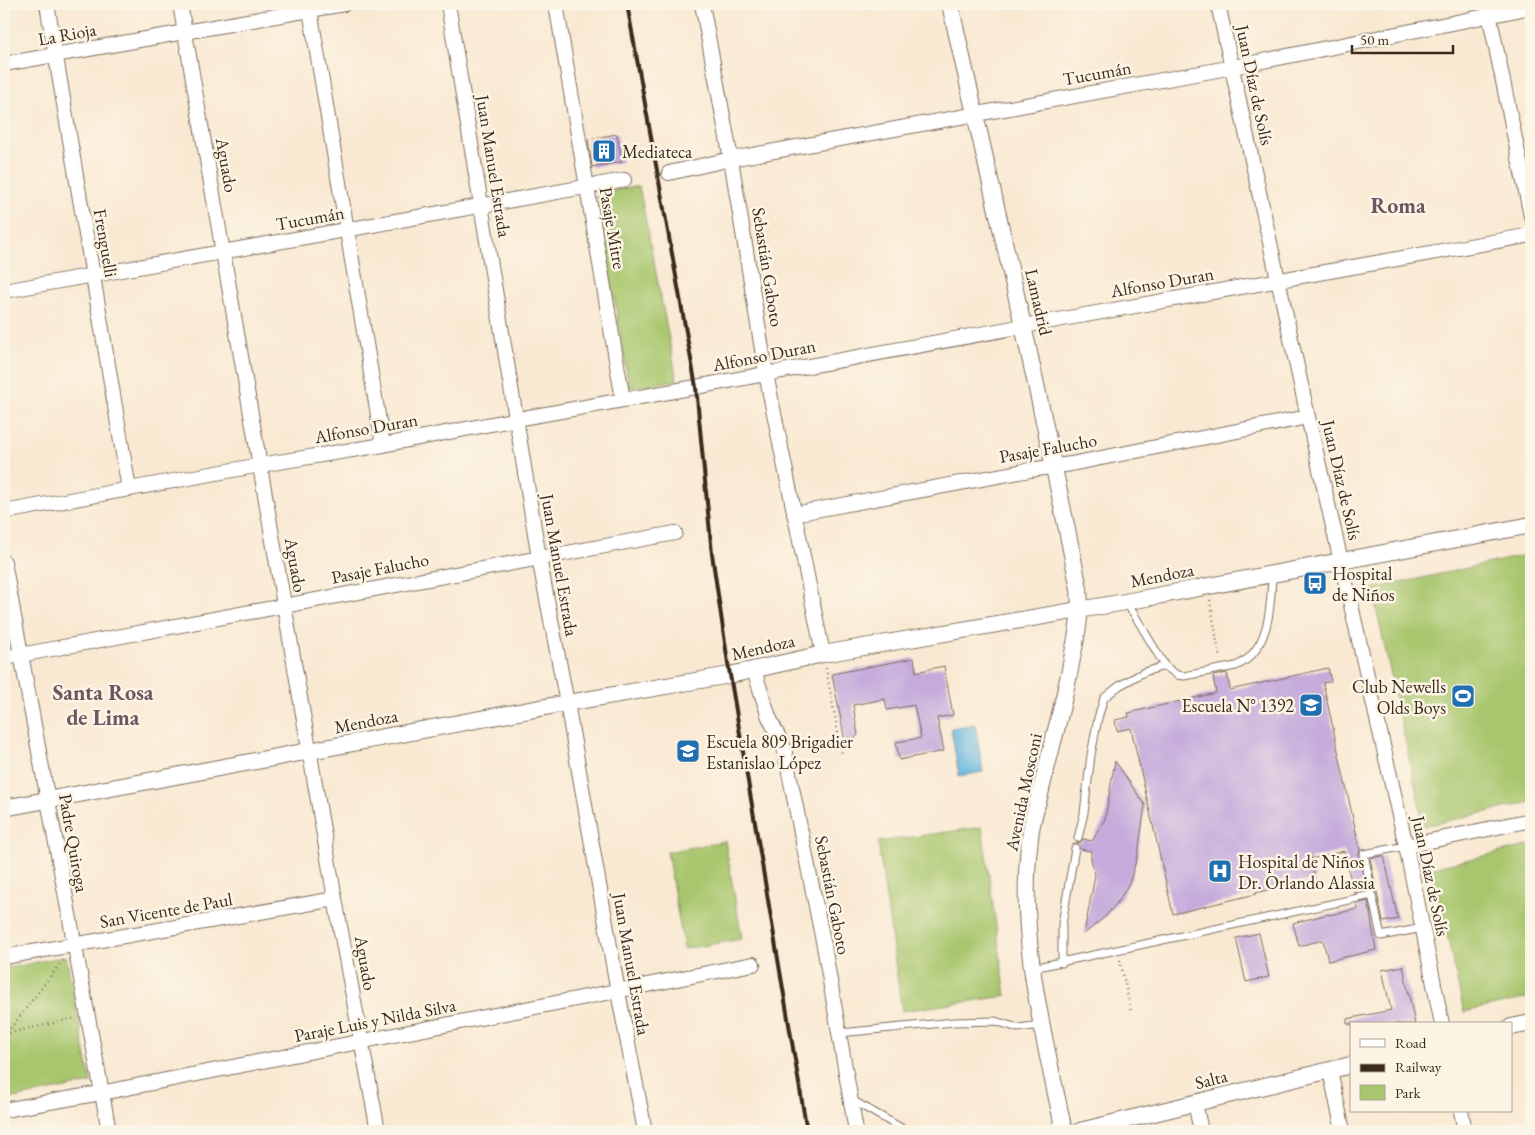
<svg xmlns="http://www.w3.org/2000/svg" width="1535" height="1135" font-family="'EB Garamond',serif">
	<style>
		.green { fill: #a8c66d; stroke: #727846 }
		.water { fill: #65b6e0; stroke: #50707f }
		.building { fill: #c5abdc }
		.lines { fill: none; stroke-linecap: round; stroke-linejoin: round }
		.service-casing { stroke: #7e6d5d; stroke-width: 9 }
		.minor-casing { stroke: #7e6d5d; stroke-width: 16 }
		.tertiary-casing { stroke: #7e6d5d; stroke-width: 18 }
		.path { stroke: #7e6d5d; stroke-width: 2.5; stroke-dasharray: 1 4; stroke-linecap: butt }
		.service { stroke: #fff; stroke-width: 7 }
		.minor { stroke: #fff; stroke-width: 14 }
		.tertiary { stroke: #fff; stroke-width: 16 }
		.rail { stroke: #3b2a1e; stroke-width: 4 }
		.labels { text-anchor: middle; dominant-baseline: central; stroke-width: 5; stroke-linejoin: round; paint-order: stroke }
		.street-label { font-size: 18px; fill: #3b2a1e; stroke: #fcf5e5 }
		.poi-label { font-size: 18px; fill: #3b2a1e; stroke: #fcf5e5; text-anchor: start }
		.district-label { font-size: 22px; font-weight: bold; fill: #6b5760; stroke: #fcf5e5 }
	</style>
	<rect width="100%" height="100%" fill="#fcf5e5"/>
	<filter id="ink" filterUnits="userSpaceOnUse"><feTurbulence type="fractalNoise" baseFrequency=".02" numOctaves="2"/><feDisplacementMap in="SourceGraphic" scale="10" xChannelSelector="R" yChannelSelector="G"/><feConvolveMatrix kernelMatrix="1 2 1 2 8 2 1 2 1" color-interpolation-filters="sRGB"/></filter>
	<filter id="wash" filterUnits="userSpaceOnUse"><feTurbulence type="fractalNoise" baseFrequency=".0096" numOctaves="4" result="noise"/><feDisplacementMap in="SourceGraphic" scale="20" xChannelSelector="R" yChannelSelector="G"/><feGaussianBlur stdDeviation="1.12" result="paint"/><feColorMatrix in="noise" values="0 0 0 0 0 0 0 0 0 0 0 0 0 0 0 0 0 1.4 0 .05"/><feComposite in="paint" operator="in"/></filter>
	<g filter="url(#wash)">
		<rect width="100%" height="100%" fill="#f9e9d3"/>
		<g class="green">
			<path d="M 639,186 L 677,380 L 629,388 L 597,193 Z"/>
			<path d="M 1531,554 L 1531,802 L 1424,826 L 1372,589 Z"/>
			<path d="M 982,827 L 1006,996 L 902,1011 L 878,842 Z"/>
			<path d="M 725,841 L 742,939 L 684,949 L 667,852 Z"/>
			<path d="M 1531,845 L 1531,997 L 1464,1012 L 1432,868 Z"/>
			<path d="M 66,956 L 91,1083 L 4,1100 L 4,969 Z"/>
		</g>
		<path class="water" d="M 975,724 L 983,772 L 959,776 L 951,728 Z"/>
		<g id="blocks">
			<g class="building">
				<path d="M 617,134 L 622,162 L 592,167 L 588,139 Z"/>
				<path d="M 914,658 L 916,672 L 944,666 L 953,715 L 937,718 L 944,751 L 899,760 L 896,742 L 921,738 L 914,705 L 887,710 L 885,699 L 853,705 L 858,735 L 846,746 L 832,674 Z"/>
				<path d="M 1328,668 L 1331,681 L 1323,683 L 1360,850 L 1359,855 L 1366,891 L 1354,893 L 1344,851 L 1310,859 L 1315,879 L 1255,893 L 1256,894 L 1173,914 L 1131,728 L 1117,731 L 1115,720 L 1129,717 L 1128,713 L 1216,693 L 1213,676 L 1227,673 L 1230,690 Z"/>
				<path d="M 1115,761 L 1145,805 L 1138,854 L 1130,881 L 1120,899 L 1106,916 L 1084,934 L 1095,875 L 1091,859 L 1091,851 L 1080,849 L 1077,843 L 1081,842 L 1083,839 L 1092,841 L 1105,819 Z"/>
				<path d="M 1384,856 L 1398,919 L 1383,922 L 1370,858 Z"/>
				<path d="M 1368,901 L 1376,950 L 1328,961 L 1323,940 L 1299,946 L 1293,923 L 1329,914 L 1329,915 L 1358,909 L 1356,904 Z"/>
				<path d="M 1259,933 L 1269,977 L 1246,982 L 1236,938 Z"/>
				<path d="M 1403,966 L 1415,1024 L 1347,1024 L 1347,1019 L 1391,1010 L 1382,970 Z"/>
			</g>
		</g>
	</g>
	<g filter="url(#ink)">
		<use href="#blocks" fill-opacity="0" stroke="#7e6d5d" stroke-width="1"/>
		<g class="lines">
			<g class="service-casing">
				<g id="service">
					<path d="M 1125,602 L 1134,614 L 1165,666 L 1177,675 L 1184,676 L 1236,666 C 1270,651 1271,605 1272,574"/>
					<path d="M 1078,838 L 1084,813 L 1091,755 L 1098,718 L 1104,698 L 1119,686 L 1144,672 L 1165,666"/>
					<path d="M 1372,895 L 1364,854 L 1406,846"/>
					<path d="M 1062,963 L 1062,924 L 1075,848"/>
					<path d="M 1033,968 L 1372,895 L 1381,936 L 1423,928"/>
					<path d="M 840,1033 L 954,1022 L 995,1021 L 1018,1028 L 1041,1025"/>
					<path d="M 852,1100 L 903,1129 L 914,1131"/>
				</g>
			</g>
			<g class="minor-casing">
				<g id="minor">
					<path d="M 47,4 L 129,489"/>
					<path d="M 180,4 L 335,899 L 378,1131"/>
					<path d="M 309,4 L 383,445"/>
					<path d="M 448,4 L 539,558 L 567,703 L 618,992 L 645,1131"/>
					<path d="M 556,4 L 623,400"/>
					<path d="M 702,4 L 731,159 L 766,374 L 823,654"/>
					<path d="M 1218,4 L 1308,417 L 1406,846 L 1442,1024"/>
					<path d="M 1487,4 L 1531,216"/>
					<path d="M 4,64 L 344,4"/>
					<path d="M 669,173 L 731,159 L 1233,67 L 1531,7"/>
					<path d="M 4,291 L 624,180"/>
					<path d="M 4,512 L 260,465 L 383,445 L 517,419 L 685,389 L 1024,326 L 1531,235"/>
					<path d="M 794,514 L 1030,470 L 1071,464 L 1308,417"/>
					<path d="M 4,562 L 109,1131"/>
					<path d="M 4,658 L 675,533"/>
					<path d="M 754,670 L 769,717 L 784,748 L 824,946 L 856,1131"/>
					<path d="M 1406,846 L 1531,820"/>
					<path d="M 4,957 L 335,899"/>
					<path d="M 1330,1070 L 1343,1131"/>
					<path d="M 1195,1103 L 1201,1131"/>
					<path d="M 4,1110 L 101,1093 L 753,964"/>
					<path d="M 1461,1111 L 1465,1131"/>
				</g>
			</g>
			<g class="tertiary-casing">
				<g id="tertiary">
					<path d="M 950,4 C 994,199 1040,393 1079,589 C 1081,613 1078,630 1073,653 C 1065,701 1051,747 1040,794 C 1036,808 1031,823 1030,838 C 1017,937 1044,1036 1064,1131"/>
					<path d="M 4,808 L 567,703 L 730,675 L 823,654 L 1125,602 L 1531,525"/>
					<path d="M 1511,1027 L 1531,1023"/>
					<path d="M 1080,1131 L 1351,1065"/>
				</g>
			</g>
			<g class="path">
				<path d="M 1210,600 L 1220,659"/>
				<path d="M 826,668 L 842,755"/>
				<path d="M 1120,960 L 1131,1012"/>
				<path d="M 4,1030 L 7,1033 L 63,960"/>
				<path d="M 4,1034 L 76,1018"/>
			</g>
			<use href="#service" class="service"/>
			<use href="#minor" class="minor"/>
			<use href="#tertiary" class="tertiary"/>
			<path class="rail" d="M 627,4 L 696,387 L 712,554 L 728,663 L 807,1131"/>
		</g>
	</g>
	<defs>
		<g id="building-square" transform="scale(1.25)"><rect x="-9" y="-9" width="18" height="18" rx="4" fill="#1f6fb2" stroke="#fcf5e5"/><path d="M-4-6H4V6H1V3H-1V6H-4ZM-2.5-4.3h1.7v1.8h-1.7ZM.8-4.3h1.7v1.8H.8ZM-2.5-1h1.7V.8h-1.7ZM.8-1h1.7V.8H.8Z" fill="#fff"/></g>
		<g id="bus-square" transform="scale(1.25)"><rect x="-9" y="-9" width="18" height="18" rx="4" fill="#1f6fb2" stroke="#fcf5e5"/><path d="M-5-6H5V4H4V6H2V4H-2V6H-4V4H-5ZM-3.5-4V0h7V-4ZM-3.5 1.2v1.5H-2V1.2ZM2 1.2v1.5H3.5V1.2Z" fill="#fff"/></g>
		<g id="stadium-square" transform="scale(1.25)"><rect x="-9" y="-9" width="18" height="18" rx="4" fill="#1f6fb2" stroke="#fcf5e5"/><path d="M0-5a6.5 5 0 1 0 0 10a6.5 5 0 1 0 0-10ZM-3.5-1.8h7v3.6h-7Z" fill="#fff"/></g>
		<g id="school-square" transform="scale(1.25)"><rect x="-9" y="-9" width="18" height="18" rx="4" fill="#1f6fb2" stroke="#fcf5e5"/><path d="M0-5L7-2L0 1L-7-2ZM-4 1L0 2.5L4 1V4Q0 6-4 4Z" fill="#fff"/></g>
		<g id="hospital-square" transform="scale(1.25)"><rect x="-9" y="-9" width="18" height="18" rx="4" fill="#1f6fb2" stroke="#fcf5e5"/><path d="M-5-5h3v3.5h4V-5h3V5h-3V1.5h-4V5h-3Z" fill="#fff"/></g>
	</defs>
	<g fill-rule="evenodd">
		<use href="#building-square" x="604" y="151"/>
		<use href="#bus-square" x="1315" y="583"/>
		<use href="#stadium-square" x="1463" y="696"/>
		<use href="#school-square" x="1311" y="705"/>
		<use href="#school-square" x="688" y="751"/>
		<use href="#hospital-square" x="1220" y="871"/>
	</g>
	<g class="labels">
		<g class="street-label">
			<text transform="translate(67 34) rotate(-10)">La Rioja</text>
			<text transform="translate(1097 73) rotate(-10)">Tucumán</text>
			<text transform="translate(1255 85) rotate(78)">Juan Díaz de Solís</text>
			<text transform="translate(227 165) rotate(80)">Aguado</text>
			<text transform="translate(494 166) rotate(81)">Juan Manuel Estrada</text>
			<text transform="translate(310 218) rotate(-10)">Tucumán</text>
			<text transform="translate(613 228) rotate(80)">Pasaje Mitre</text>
			<text transform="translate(106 243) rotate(80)">Frenguelli</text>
			<text transform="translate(768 267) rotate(81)">Sebastián Gaboto</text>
			<text transform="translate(1162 282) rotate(-10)">Alfonso Duran</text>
			<text transform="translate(1039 302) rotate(77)">Lamadrid</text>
			<text transform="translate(764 355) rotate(-11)">Alfonso Duran</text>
			<text transform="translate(366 428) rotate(-10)">Alfonso Duran</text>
			<text transform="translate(1048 448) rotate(-10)">Pasaje Falucho</text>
			<text transform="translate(1342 480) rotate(77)">Juan Díaz de Solís</text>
			<text transform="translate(296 565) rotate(80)">Aguado</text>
			<text transform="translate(560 565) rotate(80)">Juan Manuel Estrada</text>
			<text transform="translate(380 568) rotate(-11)">Pasaje Falucho</text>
			<text transform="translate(1162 575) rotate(-11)">Mendoza</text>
			<text transform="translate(763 647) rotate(-13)">Mendoza</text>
			<text transform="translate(366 721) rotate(-11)">Mendoza</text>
			<text transform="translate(1023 792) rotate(-78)">Avenida Mosconi</text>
			<text transform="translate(74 843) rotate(80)">Padre Quiroga</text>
			<text transform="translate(1431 876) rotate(78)">Juan Díaz de Solís</text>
			<text transform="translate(833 895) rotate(79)">Sebastián Gaboto</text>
			<text transform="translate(166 910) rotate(-10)">San Vicente de Paul</text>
			<text transform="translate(366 963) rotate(80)">Aguado</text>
			<text transform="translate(632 964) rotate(80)">Juan Manuel Estrada</text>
			<text transform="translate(375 1020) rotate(-11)">Paraje Luis y Nilda Silva</text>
			<text transform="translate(1211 1079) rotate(-14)">Salta</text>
		</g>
		<g class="poi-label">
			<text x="622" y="151">Mediateca</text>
			<text x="1332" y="573">Hospital<tspan x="1332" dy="21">de Niños</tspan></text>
			<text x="1446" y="686" text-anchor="end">Club Newells<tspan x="1446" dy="21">Olds Boys</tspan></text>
			<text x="1294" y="705" text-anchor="end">Escuela N° 1392</text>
			<text x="706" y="741">Escuela 809 Brigadier<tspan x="706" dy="21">Estanislao López</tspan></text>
			<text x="1238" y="861">Hospital de Niños<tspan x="1238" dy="21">Dr. Orlando Alassia</tspan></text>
		</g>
		<g class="district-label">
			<text x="1398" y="205">Roma</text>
			<text x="103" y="692">Santa Rosa<tspan x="103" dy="25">de Lima</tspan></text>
		</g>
	</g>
	<rect width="1535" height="1135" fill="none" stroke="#fcf5e5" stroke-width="20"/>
	<rect x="1350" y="1022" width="162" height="90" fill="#fcf5e5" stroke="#afa495"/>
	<rect x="1360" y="1039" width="25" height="8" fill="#ffffff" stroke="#afa495"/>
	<text x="1395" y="1048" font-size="15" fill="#3b2a1e">Road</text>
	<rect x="1360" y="1064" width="25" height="8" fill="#3b2a1e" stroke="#afa495"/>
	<text x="1395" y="1072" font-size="15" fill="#3b2a1e">Railway</text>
	<rect x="1360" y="1085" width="25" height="15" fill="#a8c66d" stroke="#afa495"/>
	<text x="1395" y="1098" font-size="15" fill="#3b2a1e">Park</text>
	<path d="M1352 45v8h101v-8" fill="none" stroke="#3b2a1e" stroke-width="2.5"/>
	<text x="1360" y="45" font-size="15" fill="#3b2a1e" stroke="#fcf5e5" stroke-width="4" paint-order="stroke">50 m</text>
</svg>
